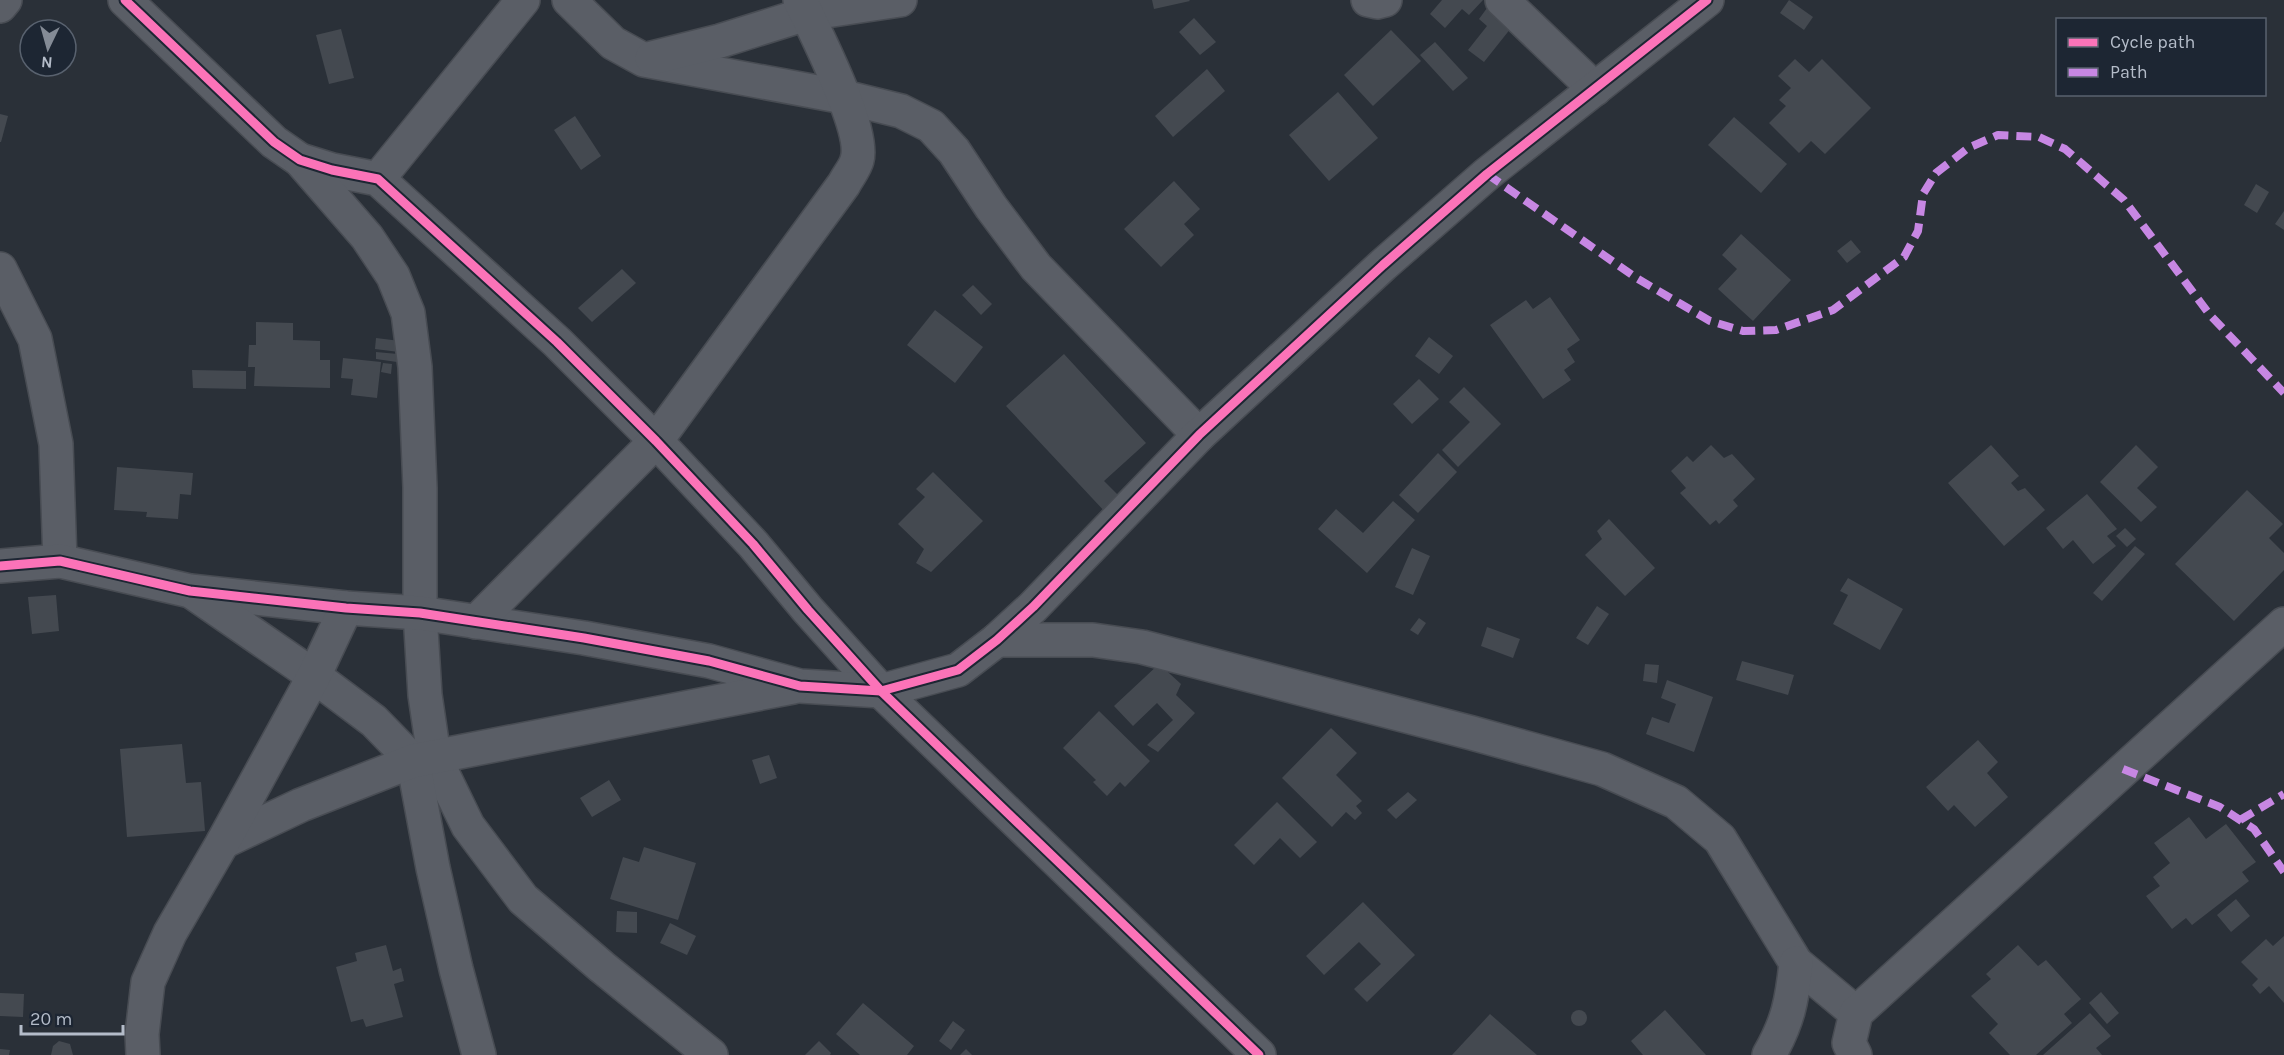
<svg xmlns="http://www.w3.org/2000/svg" width="2284" height="1055" font-family="Karla,sans-serif">
	<style>
		.building { fill: #444950 }
		.lines { fill: none; stroke-linecap: round; stroke-linejoin: round }
		.minor-casing { stroke: #484c53; stroke-width: 36 }
		.minor { stroke: #5a5e66; stroke-width: 33 }
		.quiet { stroke: #c787e3; stroke-width: 8; stroke-dasharray: 15 8; stroke-linecap: butt }
		.cycleway-casing { stroke: #1d2633; stroke-width: 13 }
		.cycleway { stroke: #fb73b8; stroke-width: 9 }
	</style>
	<rect width="100%" height="100%" fill="#2a3038"/>
	<g class="building">
		<path d="M 1152,0 L 1189,0 L 1190,1 L 1154,9 Z"/>
		<path d="M 1442,0 L 1483,0 L 1469,15 L 1462,9 L 1445,28 L 1430,14 Z"/>
		<path d="M 1789,0 L 1813,17 L 1804,30 L 1780,13 Z"/>
		<path d="M 1490,4 L 1515,23 L 1484,62 L 1468,50 L 1487,26 L 1479,19 Z"/>
		<path d="M 1194,18 L 1216,42 L 1200,55 L 1179,32 Z"/>
		<path d="M 341,29 L 354,78 L 329,84 L 316,35 Z"/>
		<path d="M 1391,30 L 1421,61 L 1373,106 L 1344,75 Z"/>
		<path d="M 1435,42 L 1468,78 L 1453,91 L 1420,55 Z"/>
		<path d="M 1795,59 L 1809,72 L 1822,59 L 1871,108 L 1825,154 L 1811,141 L 1799,153 L 1769,123 L 1786,106 L 1779,100 L 1791,88 L 1778,76 Z"/>
		<path d="M 1207,69 L 1225,91 L 1173,137 L 1155,116 Z"/>
		<path d="M 1338,92 L 1378,138 L 1329,181 L 1289,135 Z"/>
		<path d="M 0,114 L 8,116 L 1,142 L 0,142 Z"/>
		<path d="M 575,116 L 601,156 L 581,170 L 554,130 Z"/>
		<path d="M 1734,117 L 1787,164 L 1761,193 L 1708,145 Z"/>
		<path d="M 1174,181 L 1200,209 L 1184,224 L 1194,235 L 1161,267 L 1124,229 Z"/>
		<path d="M 2256,184 L 2269,192 L 2257,213 L 2244,205 Z"/>
		<path d="M 2284,211 L 2284,230 L 2275,224 Z"/>
		<path d="M 1741,234 L 1791,280 L 1753,321 L 1718,289 L 1737,269 L 1722,255 Z"/>
		<path d="M 1851,240 L 1861,252 L 1847,263 L 1837,251 Z"/>
		<path d="M 622,269 L 636,283 L 592,322 L 578,308 Z"/>
		<path d="M 973,285 L 992,304 L 981,315 L 962,295 Z"/>
		<path d="M 1550,297 L 1580,340 L 1567,349 L 1575,362 L 1564,370 L 1571,380 L 1543,399 L 1490,325 L 1526,300 L 1533,309 Z"/>
		<path d="M 935,310 L 983,347 L 955,383 L 907,345 Z"/>
		<path d="M 256,322 L 293,323 L 293,340 L 320,341 L 320,360 L 330,360 L 330,388 L 254,386 L 255,367 L 248,367 L 249,345 L 256,345 Z"/>
		<path d="M 1429,337 L 1453,356 L 1439,374 L 1415,356 Z"/>
		<path d="M 376,338 L 400,341 L 399,352 L 375,349 Z"/>
		<path d="M 376,352 L 398,354 L 397,362 L 376,359 Z"/>
		<path d="M 1064,354 L 1146,443 L 1104,481 L 1123,500 L 1107,514 L 1006,406 Z"/>
		<path d="M 343,358 L 381,362 L 377,398 L 351,395 L 353,379 L 341,378 Z"/>
		<path d="M 383,363 L 392,364 L 391,374 L 381,372 Z"/>
		<path d="M 192,370 L 246,371 L 246,389 L 193,388 Z"/>
		<path d="M 1419,379 L 1439,399 L 1412,424 L 1393,404 Z"/>
		<path d="M 1464,387 L 1501,424 L 1458,467 L 1442,450 L 1470,422 L 1449,402 Z"/>
		<path d="M 1711,445 L 1724,458 L 1732,454 L 1755,479 L 1733,500 L 1738,506 L 1719,524 L 1716,520 L 1710,525 L 1680,493 L 1686,488 L 1671,471 L 1687,456 L 1693,462 Z"/>
		<path d="M 1991,445 L 2019,476 L 2011,483 L 2018,491 L 2025,488 L 2045,510 L 2004,546 L 1948,483 Z"/>
		<path d="M 2136,445 L 2158,467 L 2137,488 L 2157,507 L 2141,522 L 2100,482 Z"/>
		<path d="M 1438,453 L 1457,472 L 1418,513 L 1399,495 Z"/>
		<path d="M 117,467 L 193,473 L 191,495 L 180,494 L 178,519 L 146,517 L 147,512 L 114,510 Z"/>
		<path d="M 933,472 L 983,521 L 931,572 L 916,563 L 924,549 L 898,524 L 925,497 L 916,489 Z"/>
		<path d="M 2247,490 L 2283,524 L 2269,538 L 2284,553 L 2284,570 L 2234,621 L 2175,564 Z"/>
		<path d="M 2087,494 L 2117,529 L 2107,536 L 2116,546 L 2093,564 L 2073,540 L 2063,549 L 2046,528 Z"/>
		<path d="M 1393,501 L 1415,520 L 1367,573 L 1318,529 L 1336,509 L 1363,533 Z"/>
		<path d="M 1609,519 L 1655,568 L 1625,596 L 1585,555 L 1602,539 L 1597,531 Z"/>
		<path d="M 2125,528 L 2136,539 L 2127,547 L 2116,536 Z"/>
		<path d="M 2135,546 L 2145,554 L 2102,601 L 2093,593 Z"/>
		<path d="M 1412,548 L 1430,556 L 1413,595 L 1395,587 Z"/>
		<path d="M 1848,578 L 1903,609 L 1880,650 L 1833,624 L 1848,595 L 1840,591 Z"/>
		<path d="M 56,595 L 59,631 L 32,634 L 28,597 Z"/>
		<path d="M 1597,606 L 1609,614 L 1588,645 L 1576,638 Z"/>
		<path d="M 1419,618 L 1426,623 L 1418,635 L 1410,630 Z"/>
		<path d="M 1487,627 L 1520,639 L 1513,658 L 1481,646 Z"/>
		<path d="M 1742,661 L 1794,675 L 1788,695 L 1736,680 Z"/>
		<path d="M 1159,664 L 1181,684 L 1176,695 L 1195,713 L 1158,752 L 1147,745 L 1173,720 L 1157,703 L 1133,726 L 1114,706 Z"/>
		<path d="M 1645,664 L 1659,665 L 1657,683 L 1643,681 Z"/>
		<path d="M 1667,680 L 1713,697 L 1694,752 L 1646,734 L 1652,717 L 1669,723 L 1676,704 L 1661,698 Z"/>
		<path d="M 1099,711 L 1150,761 L 1125,787 L 1120,782 L 1107,796 L 1093,782 L 1096,780 L 1063,748 Z"/>
		<path d="M 1331,728 L 1357,753 L 1336,775 L 1362,801 L 1356,806 L 1362,813 L 1355,820 L 1346,812 L 1332,827 L 1282,778 Z"/>
		<path d="M 1978,740 L 1998,762 L 1987,773 L 2008,797 L 1975,827 L 1954,805 L 1948,811 L 1926,787 Z"/>
		<path d="M 182,744 L 186,783 L 201,782 L 205,831 L 127,837 L 120,749 Z"/>
		<path d="M 769,755 L 777,778 L 760,784 L 752,760 Z"/>
		<path d="M 609,780 L 621,800 L 592,817 L 580,798 Z"/>
		<path d="M 1408,792 L 1417,800 L 1396,819 L 1387,810 Z"/>
		<path d="M 1277,802 L 1317,842 L 1300,858 L 1280,838 L 1254,865 L 1234,845 Z"/>
		<path d="M 2189,817 L 2206,839 L 2226,824 L 2256,862 L 2242,872 L 2249,881 L 2192,925 L 2186,918 L 2172,929 L 2146,896 L 2160,886 L 2153,877 L 2170,863 L 2154,843 Z"/>
		<path d="M 644,847 L 696,863 L 678,920 L 610,899 L 623,857 L 639,862 Z"/>
		<path d="M 2236,899 L 2250,916 L 2231,932 L 2217,915 Z"/>
		<path d="M 1363,902 L 1415,955 L 1367,1002 L 1354,989 L 1381,964 L 1359,942 L 1324,975 L 1306,956 Z"/>
		<path d="M 617,911 L 637,912 L 637,933 L 616,932 Z"/>
		<path d="M 670,923 L 696,936 L 687,955 L 660,943 Z"/>
		<path d="M 2284,936 L 2284,1003 L 2269,986 L 2260,994 L 2252,985 L 2258,979 L 2241,962 L 2266,939 L 2273,946 Z"/>
		<path d="M 386,945 L 393,971 L 401,968 L 404,981 L 394,984 L 403,1017 L 366,1027 L 363,1019 L 351,1022 L 336,967 L 357,961 L 355,953 Z"/>
		<path d="M 2018,945 L 2038,966 L 2046,960 L 2081,999 L 2064,1014 L 2072,1023 L 2036,1055 L 2010,1055 L 1989,1033 L 1998,1024 L 1971,996 L 1991,979 L 1986,974 Z"/>
		<path d="M 2101,992 L 2119,1013 L 2107,1024 L 2089,1003 Z"/>
		<path d="M 0,993 L 24,994 L 23,1017 L 0,1016 Z"/>
		<path d="M 863,1003 L 914,1046 L 907,1055 L 860,1055 L 836,1034 Z"/>
		<path d="M 1665,1010 L 1706,1055 L 1643,1055 L 1631,1041 Z"/>
		<circle cx="1579" cy="1018" r="8"/>
		<path d="M 2090,1013 L 2111,1036 L 2096,1048 L 2102,1055 L 2043,1055 Z"/>
		<path d="M 1490,1014 L 1537,1055 L 1452,1055 Z"/>
		<path d="M 953,1021 L 965,1030 L 951,1050 L 939,1041 Z"/>
		<path d="M 59,1041 L 70,1044 L 73,1055 L 51,1055 L 53,1046 Z"/>
		<path d="M 819,1041 L 831,1053 L 830,1055 L 805,1055 Z"/>
		<path d="M 0,1049 L 10,1050 L 9,1055 L 0,1055 Z"/>
		<path d="M 966,1049 L 972,1055 L 960,1055 Z"/>
	</g>
	<g class="lines">
		<g class="minor-casing">
			<g id="minor">
				<path d="M 125,0 L 274,142 L 300,160 L 332,170 L 378,179 L 557,342 L 656,441 L 753,544 L 808,610 L 881,691 L 1259,1055"/>
				<path d="M 569,0 L 613,43 L 644,60 L 844,97 L 901,111 L 931,126 L 954,151 L 991,207 L 1036,267 L 1199,435"/>
				<path d="M 1368,0 L 1377,2 L 1385,0"/>
				<path d="M 1502,0 L 1595,89"/>
				<path d="M 0,6 L 5,0"/>
				<path d="M 652,58 L 720,41 L 806,14 L 900,0"/>
				<path d="M 300,160 L 367,237 L 393,276 L 408,313 L 415,367 L 420,488 L 420,613 L 425,695 L 434,756 L 468,826 L 523,899 L 602,967 L 711,1055"/>
				<path d="M 378,179 L 523,0"/>
				<path d="M 0,269 L 35,339 L 56,444 L 60,561"/>
				<path d="M 0,566 L 60,561 L 190,591 L 346,608 L 420,613 L 584,638 L 709,661 L 800,686 L 881,691 L 958,670 L 997,640 L 1033,607 L 1199,435 L 1383,265 L 1487,174 L 1707,0"/>
				<path d="M 192,592 L 314,676 L 374,721 L 413,761 L 433,868 L 456,969 L 479,1055"/>
				<path d="M 476,622 L 656,441 L 844,184 C 848,176 855,168 857,160 C 866,130 814,30 800,0"/>
				<path d="M 997,640 L 1093,640 L 1142,647 L 1472,733 L 1602,769 L 1676,802 L 1720,839 L 1796,963 L 1856,1013"/>
				<path d="M 223,842 L 301,805 L 413,761 L 793,687"/>
				<path d="M 143,1055 L 142,1034 L 148,982 L 170,933 L 223,842 L 314,676 L 346,608"/>
				<path d="M 1769,1055 C 1788,1022 1792,1001 1796,963"/>
				<path d="M 1855,1055 L 1849,1043 L 1856,1013 L 2284,624"/>
			</g>
		</g>
		<use href="#minor" class="minor"/>
		<g class="quiet">
			<path d="M 1487,174 L 1638,279 L 1710,321 L 1743,331 L 1776,330 L 1833,310 L 1904,257 L 1918,231 L 1923,194 L 1936,173 L 1968,148 L 1998,135 L 2039,137 L 2065,149 L 2124,200 L 2210,315 L 2284,393"/>
			<path d="M 2123,769 L 2220,807 L 2254,829 L 2284,872"/>
			<path d="M 2240,820 L 2284,794"/>
		</g>
		<g class="cycleway-casing">
			<g id="cycleway">
				<path d="M 125,0 L 274,142 L 300,160 L 332,170 L 378,179 L 557,342 L 656,441 L 753,544 L 808,610 L 881,691 L 1259,1055"/>
				<path d="M 0,566 L 60,561 L 190,591 L 346,608 L 420,613 L 584,638 L 709,661 L 800,686 L 881,691 L 958,670 L 997,640 L 1033,607 L 1199,435 L 1383,265 L 1487,174 L 1707,0"/>
			</g>
		</g>
		<use href="#cycleway" class="cycleway"/>
	</g>
	<rect x="2056" y="18" width="210" height="78" fill="#1d2633" stroke="#59626f" stroke-width="1.5"/>
	<rect x="2068" y="38" width="30" height="9" fill="#fb73b8" stroke="#59626f" stroke-width="1.5"/>
	<text x="2110" y="48" font-size="18" fill="#b4bcc9">Cycle path</text>
	<rect x="2068" y="68" width="30" height="9" fill="#c787e3" stroke="#59626f" stroke-width="1.5"/>
	<text x="2110" y="78" font-size="18" fill="#b4bcc9">Path</text>
	<g transform="translate(48 48) rotate(185)"><circle r="28" fill="#1d2633" stroke="#59626f" stroke-width="1.5"/>
	<path d="M0-4.5L10 22L0 15L-10 22Z" fill="#848b96"/>
	<text y="-9" font-size="16" font-weight="bold" text-anchor="middle" fill="#b4bcc9">N</text>
	</g>
	<path d="M21 1025v9h102v-9" fill="none" stroke="#b4bcc9" stroke-width="3"/>
	<text x="30" y="1025" font-size="18" fill="#b4bcc9" stroke="#1d2633" stroke-width="4.5" paint-order="stroke">20 m</text>
</svg>
